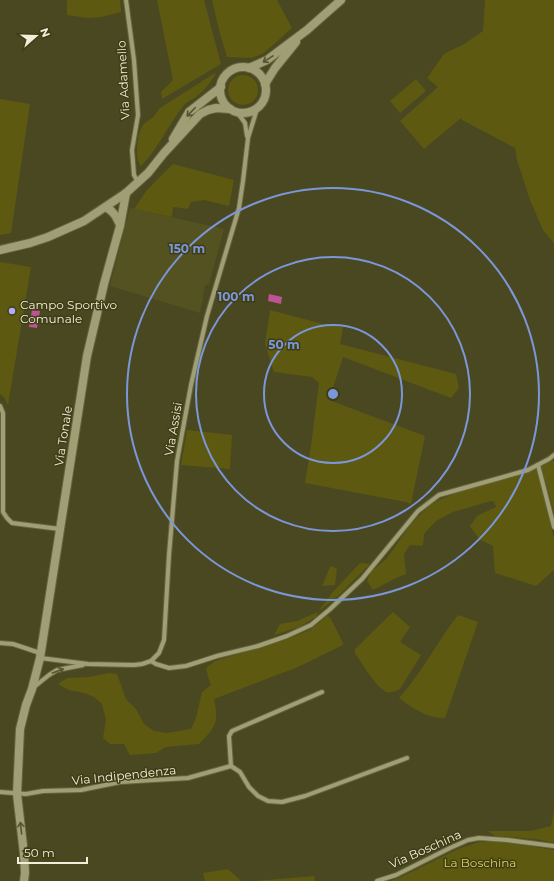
<svg xmlns="http://www.w3.org/2000/svg" width="554" height="881" font-family="Montserrat,sans-serif">
	<style>
		.built { fill: #555222 }
		.green { fill: #5d5910 }
		.water { fill: #be5493 }
		.lines { fill: none; stroke-linecap: round; stroke-linejoin: round }
		.street-casing { stroke: #666440; stroke-width: 6 }
		.secondary-casing { stroke: #666440; stroke-width: 10 }
		.street { stroke: #a09e74; stroke-width: 4 }
		.secondary { stroke: #a09e74; stroke-width: 8 }
		.oneway { stroke: #57552e }
		.ring { fill: none; stroke: #7c97d9; stroke-width: 2 }
		.poi-dot { fill: #b1adfa; stroke: #3f3d16; stroke-width: 1.5 }
		.labels { text-anchor: middle; dominant-baseline: central; stroke-width: 3; stroke-linejoin: round; paint-order: stroke }
		.street-label { font-size: 12px; fill: #f0f0da; stroke: #3f3d16 }
		.poi-label { font-size: 12px; fill: #f0f0da; stroke: #3f3d16; text-anchor: start }
		.park-label { font-size: 12px; fill: #dbd354; stroke: #3f3d16 }
		.centre { fill: #7c97d9; stroke: #3f3d16; stroke-width: 2 }
		.ring-label { font-size: 12px; text-anchor: middle; font-weight: bold; fill: #7c97d9; stroke: #3f3d16; stroke-width: 3; stroke-linejoin: round; paint-order: stroke }
	</style>
	<rect width="100%" height="100%" fill="#4a4821"/>
	<path class="built" d="M 130,208 L 224,229 L 209,284 L 205,285 L 200,313 L 110,286 Z"/>
	<g class="green">
		<path d="M 67,0 L 120,0 L 121,12 L 101,17 L 87,18 L 67,15 Z"/>
		<path d="M 157,0 L 204,0 L 221,64 L 162,99 L 161,92 L 173,80 Z"/>
		<path d="M 212,0 L 277,0 L 292,28 L 264,53 L 252,58 L 227,57 L 219,30 Z"/>
		<path d="M 485,0 L 554,0 L 554,243 L 543,230 L 530,200 L 517,160 L 515,148 L 462,120 L 461,118 L 424,149 L 400,121 L 438,87 L 427,78 L 444,54 L 464,44 L 483,31 Z"/>
		<path d="M 215,73 L 216,73 C 211,82 205,90 196,97 C 192,100 187,101 184,105 C 168,125 159,148 141,166 C 134,159 137,131 144,124 C 146,122 149,120 152,118 C 155,115 157,112 160,108 Z"/>
		<circle cx="243" cy="90" r="15"/>
		<path d="M 416,79 L 426,91 L 400,113 L 390,101 Z"/>
		<path d="M 0,99 L 30,104 L 11,233 L 0,235 Z"/>
		<path d="M 173,164 L 234,180 L 229,206 L 204,200 L 191,202 L 188,209 L 173,207 L 172,217 L 134,209 L 147,190 Z"/>
		<path d="M 0,262 L 31,267 L 8,405 L 4,397 L 0,394 Z"/>
		<path d="M 270,310 L 323,324 L 343,327 L 340,344 L 456,374 L 459,388 L 451,398 L 343,357 L 329,400 L 425,436 L 411,504 L 406,502 L 305,483 L 311,446 L 319,383 L 312,377 L 274,372 L 265,344 Z"/>
		<path d="M 187,430 L 232,435 L 230,469 L 181,465 Z"/>
		<path d="M 554,460 L 554,512 L 541,466 Z"/>
		<path d="M 535,469 L 538,473 L 554,538 L 554,570 L 536,586 L 495,573 L 493,546 L 479,539 L 470,526 L 477,516 L 496,507 L 494,502 L 491,501 L 453,512 L 436,521 L 424,534 L 423,546 L 410,545 L 404,554 L 406,574 C 394,578 384,585 373,590 L 367,581 L 371,572 L 387,558 L 411,524 L 429,506 L 441,499 L 459,492 L 498,480 L 528,473 Z"/>
		<path d="M 360,563 L 370,564 L 338,596 L 318,612 L 316,617 L 299,627 L 274,635 L 280,624 L 297,621 L 318,612 L 332,593 Z"/>
		<path d="M 332,566 L 337,569 L 335,585 L 322,586 L 330,567 Z"/>
		<path d="M 393,612 L 410,627 L 400,642 L 421,655 L 400,689 C 396,691 392,693 387,692 C 377,689 361,662 355,653 L 355,649 Z"/>
		<path d="M 458,615 L 478,622 L 445,718 C 428,719 412,708 399,698 C 422,673 437,642 458,615 Z"/>
		<path d="M 327,616 L 330,617 L 343,643 L 343,645 L 298,667 L 214,699 C 216,706 217,717 215,723 C 213,730 204,739 199,744 L 166,747 L 156,753 L 130,755 L 124,744 L 110,744 L 103,738 L 106,720 L 102,704 L 94,697 L 84,693 L 69,690 L 58,684 L 67,678 L 89,677 L 109,673 L 117,674 L 126,699 L 136,709 L 144,724 L 154,731 L 167,733 L 191,729 L 196,718 L 202,692 L 211,685 L 208,677 L 206,668 L 215,661 L 287,639 L 310,630 Z"/>
		<path d="M 554,811 L 554,843 L 536,839 L 495,836 L 488,831 L 530,831 L 551,826 Z"/>
		<path d="M 479,842 L 505,842 L 554,850 L 554,881 L 390,881 L 399,878 L 458,849 Z"/>
		<path d="M 228,869 L 241,881 L 205,881 L 203,873 Z"/>
		<path d="M 314,876 L 315,881 L 255,881 Z"/>
	</g>
	<g class="water">
		<path d="M 269,294 L 282,297 L 281,304 L 268,301 Z"/>
		<path d="M 32,310 L 40,311 L 37,328 L 29,327 Z"/>
	</g>
	<g class="lines">
		<g class="street-casing">
			<g id="street">
				<path d="M 126,0 L 134,60 L 138,115 L 132,150 L 134,175 L 138,182"/>
				<path d="M 237,112 L 245,123 L 247,136"/>
				<path d="M 0,406 L 3,413 L 3,512 L 7,518 L 12,523 L 60,529"/>
				<path d="M 538,465 L 554,527"/>
				<path d="M 0,643 L 13,644 L 40,653"/>
				<path d="M 40,658 L 88,664 L 134,665 L 142,664 L 151,661 L 159,653 L 164,640 L 169,555 L 177,461 L 191,385 L 207,316 L 239,208 L 243,181 L 248,138 L 257,109"/>
				<path d="M 151,661 L 156,664 L 169,668 L 186,666 L 217,656 L 258,646 L 287,636 L 311,625 L 329,610 L 362,579 L 418,511 L 439,495 L 528,470 L 549,459 L 554,455"/>
				<path d="M 34,687 L 49,675 L 57,670 L 83,665"/>
				<path d="M 231,766 L 229,736 L 232,731 L 322,692"/>
				<path d="M 0,792 L 26,794 L 43,791 L 81,790 L 120,782 L 188,778 L 231,766 L 240,772 L 249,787 L 258,796 L 268,801 L 282,802 L 305,796 L 407,758"/>
				<path d="M 377,881 L 396,875 L 450,848 L 468,840 L 479,838 L 507,840 L 554,846"/>
			</g>
		</g>
		<g class="secondary-casing">
			<g id="secondary">
				<circle cx="243" cy="90" r="23"/>
				<path d="M 249,68 L 267,60 L 307,30 L 341,0"/>
				<path d="M 265,84 L 275,68 L 296,42"/>
				<path d="M 173,139 L 189,112 L 221,87"/>
				<path d="M 106,207 C 114,212 116,216 120,225"/>
				<path d="M 0,250 L 30,243 L 48,237 L 84,221 L 126,193 L 148,173 L 164,153 L 200,114 L 208,110 L 216,108 L 230,109"/>
				<path d="M 24,881 L 25,873 L 24,854 L 17,794 L 20,729 L 26,705 L 32,689 L 40,658 L 87,356 L 104,284 L 120,226 L 126,193"/>
			</g>
		</g>
		<use href="#street" class="street"/>
		<use href="#secondary" class="secondary"/>
	</g>
	<defs><path id="oneway-shaft" d="M-6 0H5M1.5-3L5.5 0L1.5 3" fill="none" stroke-width="1.6" stroke-linecap="round" stroke-linejoin="round"/></defs>
	<g class="oneway">
		<use href="#oneway-shaft" transform="translate(268 59) rotate(148)"/>
		<use href="#oneway-shaft" transform="translate(191 112) rotate(134)"/>
		<use href="#oneway-shaft" transform="translate(58 671) rotate(-20)"/>
		<use href="#oneway-shaft" transform="translate(21 828) rotate(-96)"/>
	</g>
	<g class="ring">
		<circle cx="333" cy="394" r="69"/>
		<circle cx="333" cy="394" r="137"/>
		<circle cx="333" cy="394" r="206"/>
	</g>
	<circle class="poi-dot" cx="12" cy="311" r="4"/>
	<g class="labels">
		<g class="street-label">
			<text transform="translate(123 80) rotate(-93)">Via Adamello</text>
			<text transform="translate(173 429) rotate(-80)">Via Assisi</text>
			<text transform="translate(63 436) rotate(-81)">Via Tonale</text>
			<text transform="translate(124 775) rotate(-6)">Via Indipendenza</text>
			<text transform="translate(425 849) rotate(-24)">Via Boschina</text>
		</g>
		<g class="poi-label">
			<text x="20" y="304">Campo Sportivo<tspan x="20" dy="14">Comunale</tspan></text>
		</g>
		<g class="park-label">
			<text x="480" y="862">La Boschina</text>
		</g>
	</g>
	<circle cx="333" cy="394" r="6" class="centre"/>
	<g class="ring-label">
		<text x="187" y="253">150 m</text>
		<text x="236" y="301">100 m</text>
		<text x="284" y="349">50 m</text>
	</g>
	<g transform="translate(36 36) rotate(70)" stroke="#3f3d16" stroke-width="3" paint-order="stroke">
	<path d="M0-3L7 15L0 10L-7 15Z" fill="#f0f0da"/>
	<text y="-6" font-size="11" font-weight="bold" text-anchor="middle" fill="#f0f0da">N</text>
	</g>
	<path d="M18 857v6h69v-6" fill="none" stroke="#f0f0da" stroke-width="2"/>
	<text x="24" y="857" font-size="12" fill="#f0f0da" stroke="#3f3d16" stroke-width="3" paint-order="stroke">50 m</text>
</svg>
